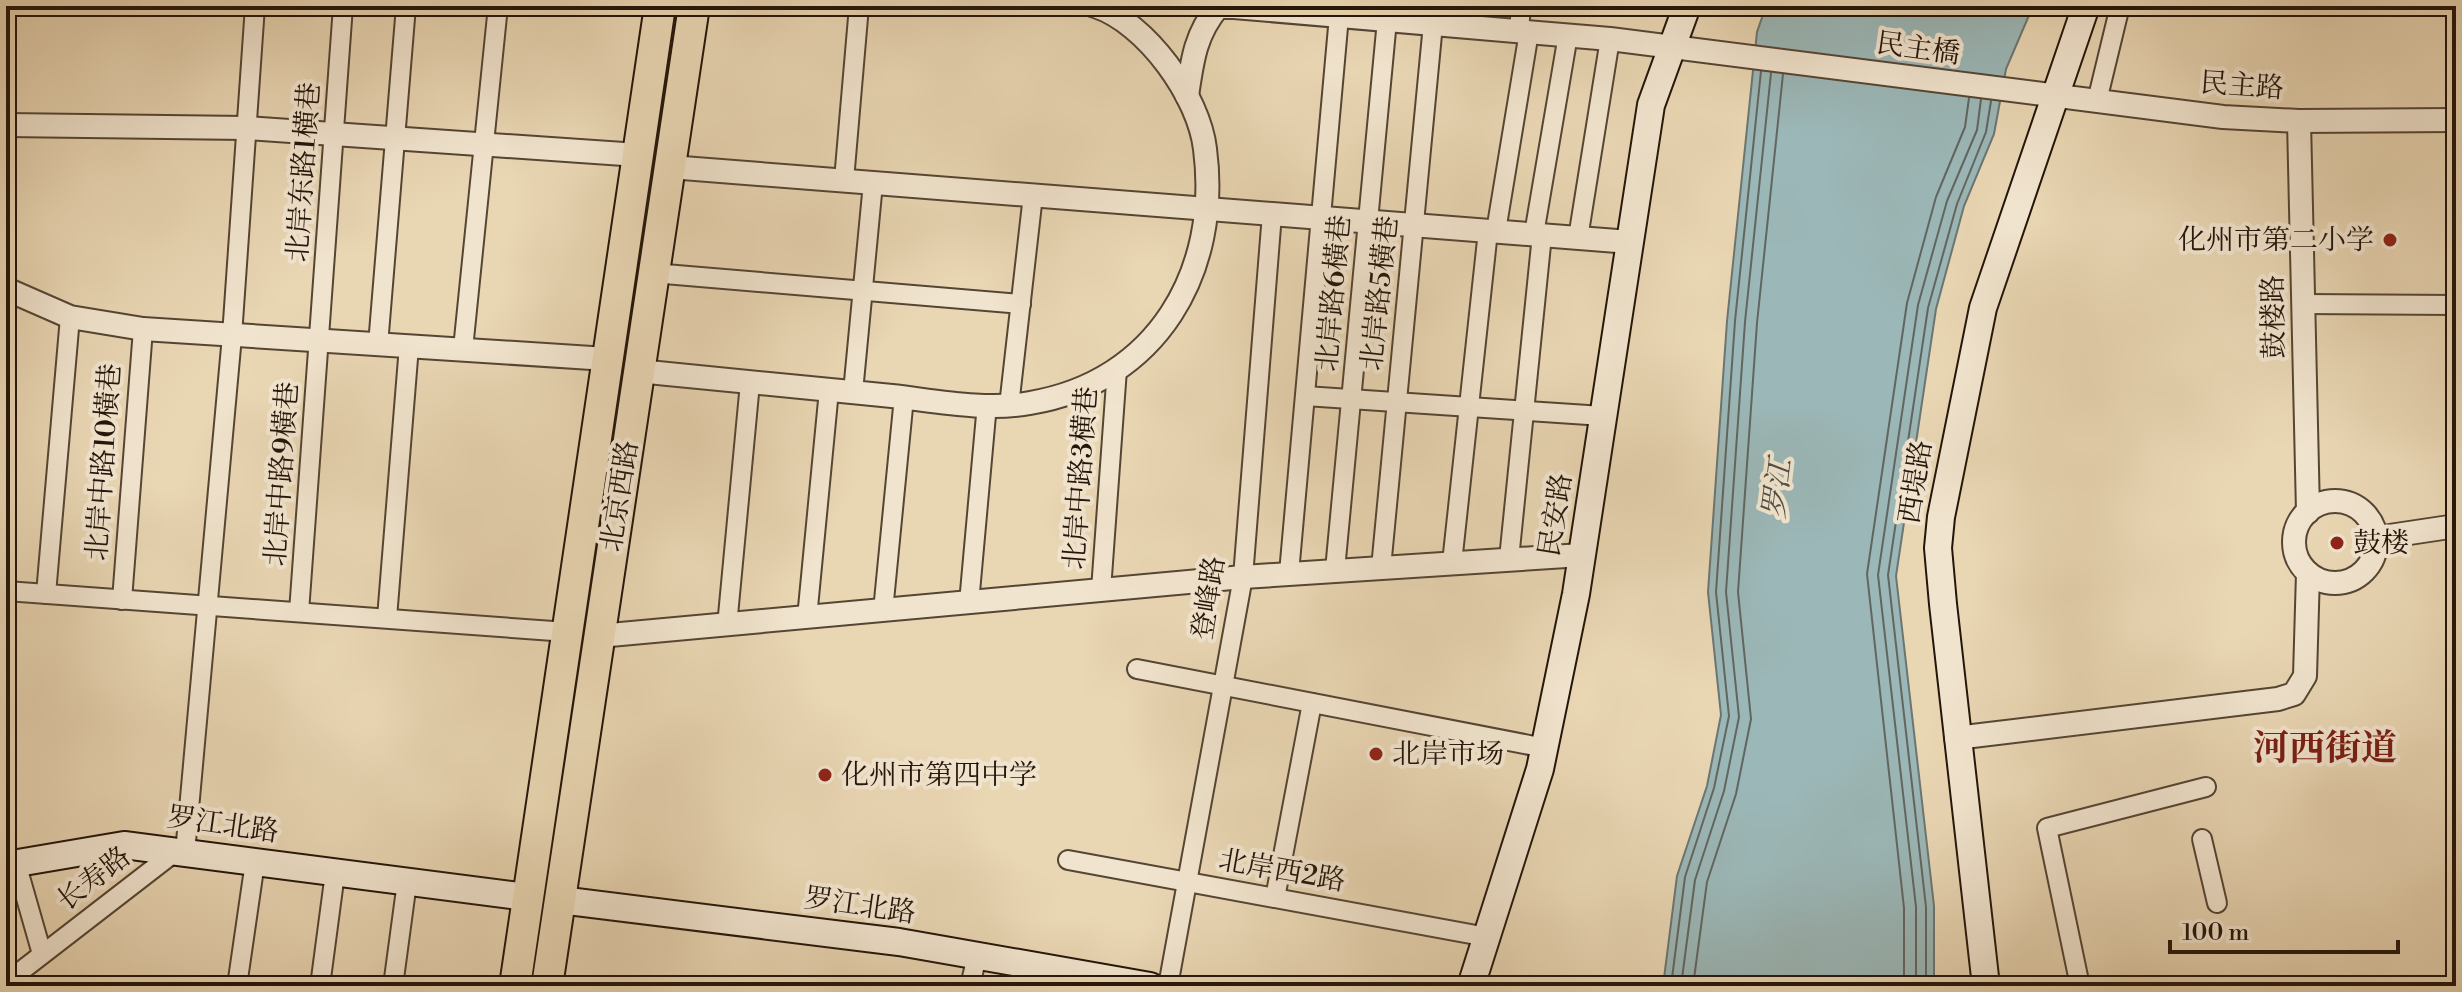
<svg xmlns="http://www.w3.org/2000/svg" width="2462" height="992" font-family="'Libre Bodoni','Noto Serif SC',serif">
	<style>
		.water { fill: #9bb7b7; stroke: #6b7672; stroke-width: 2 }
		.lines { fill: none; stroke-linecap: round; stroke-linejoin: round }
		.shore { stroke: #606660; stroke-width: 2 }
		.minor-casing { stroke: #554534; stroke-width: 22 }
		.tertiary-casing { stroke: #554534; stroke-width: 26 }
		.secondary-casing { stroke: #24150a; stroke-width: 30 }
		.trunk-casing { stroke: #24150a; stroke-width: 34 }
		.minor { stroke: #f1e4ce; stroke-width: 18 }
		.tertiary { stroke: #f1e4ce; stroke-width: 22 }
		.secondary { stroke: #f1e4ce; stroke-width: 26 }
		.trunk { stroke: #e9d6b3; stroke-width: 30 }
		.poi-dot { fill: #8f2418; stroke: #f1e4ce; stroke-width: 3 }
		.labels { text-anchor: middle; dominant-baseline: central; stroke-width: 8; stroke-linejoin: round; paint-order: stroke }
		.street-label { font-size: 28px; fill: #24150a; stroke: #f1e4ce }
		.poi-label { font-size: 28px; fill: #24150a; stroke: #f1e4ce; text-anchor: start }
		.water-label { font-size: 30px; font-style: italic; fill: #4e4e47; stroke: #f1e4ce }
		.district-label { font-size: 36px; font-weight: bold; fill: #7a1f14; stroke: #f1e4ce }
	</style>
	<rect width="100%" height="100%" fill="#e9d6b3"/>
	<filter id="stains"><feTurbulence type="fractalNoise" baseFrequency=".0025" numOctaves="4"/><feColorMatrix values="0 0 0 0 .2 0 0 0 0 .09 0 0 0 0 .02 0 0 0 .5 -.17"/></filter>
	<radialGradient id="worn" r=".72"><stop offset=".6" stop-color="#630" stop-opacity="0"/><stop offset="1" stop-color="#630" stop-opacity=".3"/></radialGradient>
	<path class="water" d="M 1766,6 L 2033,6 L 2006,69 L 1994,134 L 1964,206 L 1936,309 L 1896,576 L 1934,906 L 1934,986 L 1663,986 L 1677,876 L 1707,786 L 1721,715 L 1708,592 L 1727,321 L 1757,32 Z"/>
	<g class="lines">
		<g class="shore">
			<path d="M 1671,986 L 1685,877 L 1714,788 L 1729,716 L 1716,592 L 1735,321 L 1761,71"/>
			<path d="M 1681,986 L 1695,880 L 1724,791 L 1739,717 L 1726,592 L 1745,322 L 1771,73"/>
			<path d="M 1693,986 L 1707,882 L 1736,794 L 1751,719 L 1738,592 L 1757,323 L 1783,74"/>
			<path d="M 1904,986 L 1904,908 L 1867,574 L 1907,303 L 1936,197 L 1965,127 L 1969,98"/>
			<path d="M 1916,986 L 1916,907 L 1878,575 L 1918,305 L 1947,201 L 1977,130 L 1981,99"/>
			<path d="M 1926,986 L 1926,907 L 1888,575 L 1928,308 L 1957,204 L 1986,132 L 1991,101"/>
		</g>
		<g class="minor-casing">
			<g id="minor">
				<path d="M 1519,31 L 1521,6"/>
				<path d="M 2097,101 L 2120,6"/>
				<path d="M 844,180 L 859,6"/>
				<path d="M 1496,231 L 1529,32"/>
				<path d="M 1534,234 L 1568,35"/>
				<path d="M 1578,238 L 1610,39"/>
				<path d="M 653,273 L 1021,304"/>
				<path d="M 2303,304 L 2456,305"/>
				<path d="M 378,345 L 406,6"/>
				<path d="M 463,349 L 498,6"/>
				<path d="M 853,392 L 873,183"/>
				<path d="M 1305,396 L 1603,416"/>
				<path d="M 1009,406 L 1033,195"/>
				<path d="M 1509,559 L 1542,235"/>
				<path d="M 1452,563 L 1488,231"/>
				<path d="M 1381,568 L 1433,24"/>
				<path d="M 1335,570 L 1387,20"/>
				<path d="M 1289,573 L 1339,16"/>
				<path d="M 1101,590 L 1117,369"/>
				<path d="M 6,591 L 567,632"/>
				<path d="M 46,594 L 70,317"/>
				<path d="M 122,600 L 143,329"/>
				<path d="M 969,603 L 987,404"/>
				<path d="M 883,611 L 904,397"/>
				<path d="M 299,612 L 343,6"/>
				<path d="M 387,618 L 409,346"/>
				<path d="M 807,618 L 829,390"/>
				<path d="M 727,626 L 750,383"/>
				<path d="M 1137,669 L 1545,748"/>
				<path d="M 2202,839 L 2217,903"/>
				<path d="M 185,853 L 232,336 L 255,6"/>
				<path d="M 1068,860 L 1487,937"/>
				<path d="M 16,863 L 42,954"/>
				<path d="M 1275,898 L 1312,703"/>
				<path d="M 6,975 L 21,971 L 175,852"/>
				<path d="M 237,986 L 255,862"/>
				<path d="M 320,986 L 335,873"/>
				<path d="M 393,986 L 407,882"/>
				<path d="M 970,986 L 977,956"/>
				<path d="M 1033,986 L 1037,966"/>
				<path d="M 1168,986 L 1243,577 L 1272,214"/>
				<path d="M 2080,986 L 2047,828 L 2206,787"/>
			</g>
		</g>
		<g class="tertiary-casing">
			<g id="tertiary">
				<path d="M 1222,6 L 1610,39 L 2223,117 L 2299,121 L 2456,120"/>
				<path d="M 1187,96 C 1192,62 1195,34 1218,7 L 1234,7"/>
				<path d="M 2299,121 L 2308,512"/>
				<path d="M 6,125 L 246,128 L 638,155"/>
				<path d="M 670,167 L 1630,242"/>
				<path d="M 6,289 L 70,317 L 143,329 L 607,359"/>
				<path d="M 639,371 C 723,380 807,388 892,396 C 936,401 986,411 1030,403 C 1157,382 1221,271 1205,149 C 1199,97 1147,23 1095,6"/>
				<circle cx="2335" cy="542" r="41"/>
				<path d="M 2376,538 L 2456,526"/>
				<path d="M 599,636 L 1243,577 L 1582,555"/>
				<path d="M 1956,738 L 2278,699 L 2294,694 L 2305,676 L 2308,573"/>
			</g>
		</g>
		<g class="secondary-casing">
			<g id="secondary">
				<path d="M 6,865 L 124,845 L 527,897"/>
				<path d="M 560,900 L 899,942 L 1150,986"/>
				<path d="M 1471,986 L 1540,769 L 1576,594 L 1651,105 L 1687,6"/>
				<path d="M 1986,986 L 1943,604 L 1938,548 L 1941,517 L 1983,308 L 2086,6"/>
			</g>
		</g>
		<g class="trunk-casing">
			<g id="trunk">
				<path d="M 515,986 L 660,6"/>
				<path d="M 547,986 L 694,6"/>
			</g>
		</g>
		<use href="#minor" class="minor"/>
		<use href="#tertiary" class="tertiary"/>
		<use href="#secondary" class="secondary"/>
		<use href="#trunk" class="trunk"/>
	</g>
	<g class="poi-dot">
		<circle cx="2390" cy="240" r="8"/>
		<circle cx="2337" cy="543" r="8"/>
		<circle cx="1376" cy="754" r="8"/>
		<circle cx="825" cy="775" r="8"/>
	</g>
	<g class="labels">
		<g class="street-label">
			<text transform="translate(1918 49) rotate(8)">民主橋</text>
			<text transform="translate(2242 86) rotate(4)">民主路</text>
			<text transform="translate(304 172) rotate(-86)">北岸东路1横巷</text>
			<text transform="translate(1334 293) rotate(-85)">北岸路6橫巷</text>
			<text transform="translate(1380 293) rotate(-84)">北岸路5橫巷</text>
			<text transform="translate(2274 317) rotate(-91)">鼓楼路</text>
			<text transform="translate(104 462) rotate(-86)">北岸中路10橫巷</text>
			<text transform="translate(282 474) rotate(-86)">北岸中路9橫巷</text>
			<text transform="translate(1081 478) rotate(-86)">北岸中路3横巷</text>
			<text transform="translate(1916 482) rotate(-81)">西堤路</text>
			<text transform="translate(620 496) rotate(-81)">北京西路</text>
			<text transform="translate(1556 515) rotate(-81)">民安路</text>
			<text transform="translate(1209 598) rotate(-81)">登峰路</text>
			<text transform="translate(223 825) rotate(8)">罗江北路</text>
			<text transform="translate(1282 871) rotate(10)">北岸西2路</text>
			<text transform="translate(94 879) rotate(-38)">长寿路</text>
			<text transform="translate(860 906) rotate(8)">罗江北路</text>
		</g>
		<g class="poi-label">
			<text x="2374" y="240" text-anchor="end">化州市第二小学</text>
			<text x="2353" y="543">鼓楼</text>
			<text x="1392" y="754">北岸市场</text>
			<text x="841" y="775">化州市第四中学</text>
		</g>
		<g class="water-label">
			<text transform="translate(1778 489) rotate(-83)">罗江</text>
		</g>
		<g class="district-label">
			<text x="2325" y="749">河西街道</text>
		</g>
	</g>
	<rect width="2462" height="992" fill="none" stroke="#e9d6b3" stroke-width="32"/>
	<rect x="8" y="8" width="2446" height="976" fill="none" stroke="#24150a" stroke-width="4"/>
	<rect x="16" y="16" width="2430" height="960" fill="none" stroke="#24150a" stroke-width="2"/>
	<path d="M2170 940v12h228v-12" fill="none" stroke="#24150a" stroke-width="4"/>
	<text x="2182" y="940" font-size="24" fill="#24150a" stroke="#f1e4ce" stroke-width="6" paint-order="stroke">100 m</text>
	<rect width="100%" height="100%" filter="url(#stains)"/>
	<rect width="100%" height="100%" fill="url(#worn)"/>
</svg>
